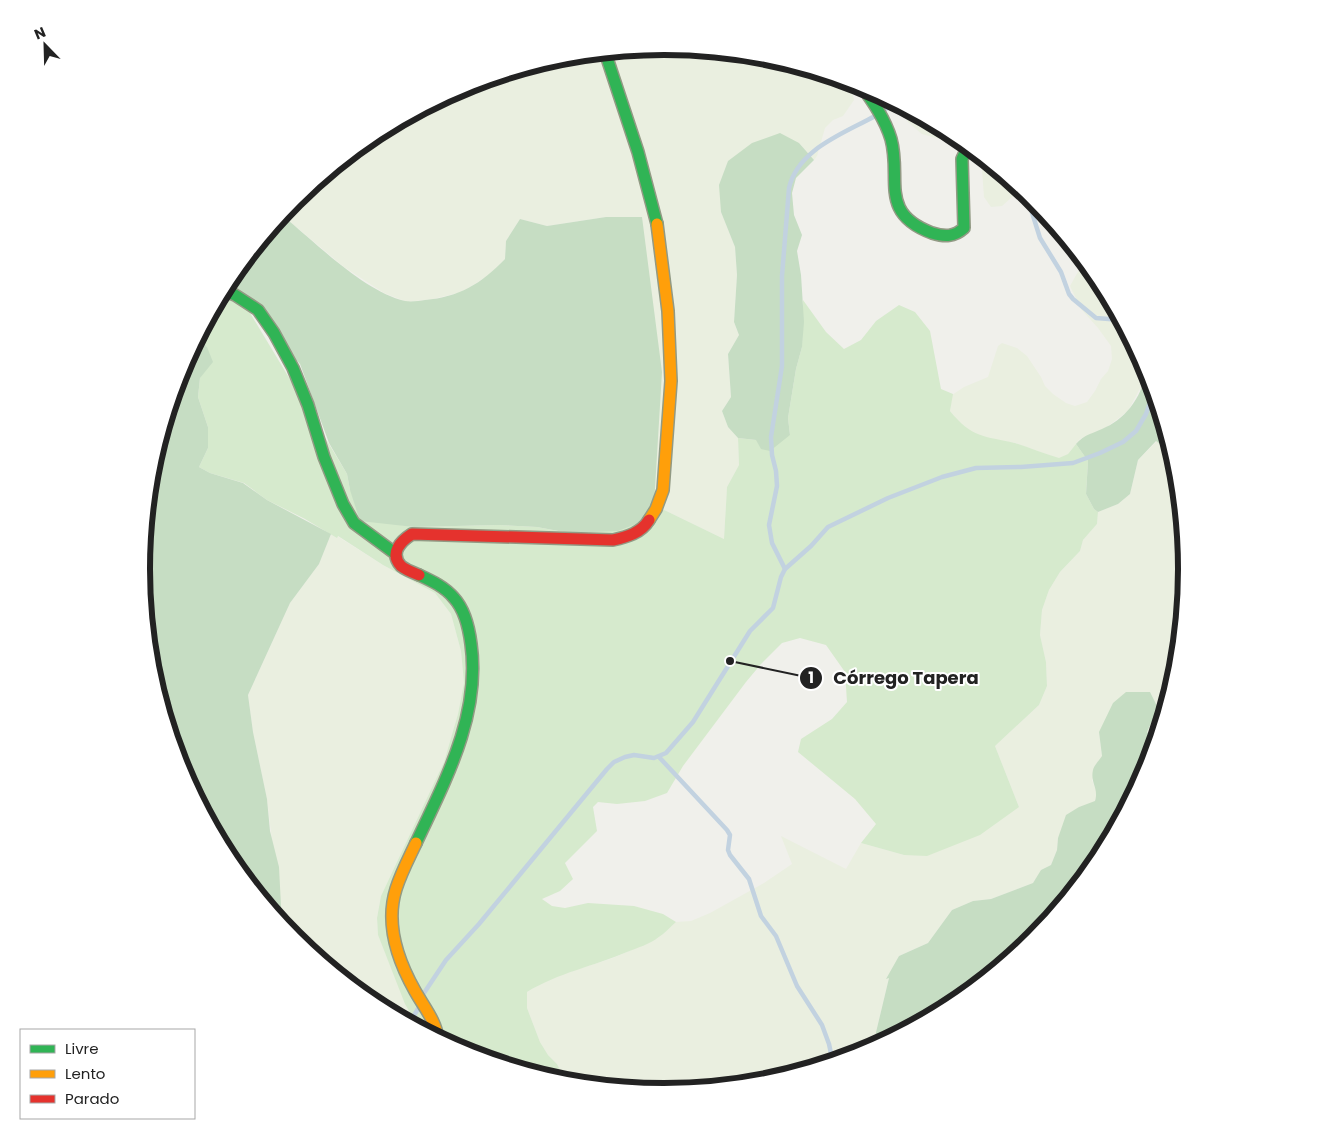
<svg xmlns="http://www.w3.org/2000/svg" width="1328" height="1139" font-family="Poppins,sans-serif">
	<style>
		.farmland { fill: #eaefe0 }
		.grass { fill: #d6eacd }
		.forest { fill: #c6ddc3 }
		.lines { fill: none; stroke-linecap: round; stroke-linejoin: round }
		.stream { stroke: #c2d2e0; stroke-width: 4.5 }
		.fast-casing { stroke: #929a84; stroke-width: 14 }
		.slow-casing { stroke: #929a84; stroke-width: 14 }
		.jam-casing { stroke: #929a84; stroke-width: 14 }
		.fast { stroke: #30b455; stroke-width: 11 }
		.slow { stroke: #ff9f0a; stroke-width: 11 }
		.jam { stroke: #e5322d; stroke-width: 11 }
		.rim { fill: none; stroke: #222; stroke-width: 6 }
		.leader { fill: none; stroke: #222; stroke-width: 2 }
		.callout-dot { fill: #222; stroke: #fff; stroke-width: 2 }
		.mark-label { font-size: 15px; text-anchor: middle; font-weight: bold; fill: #fff }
		.callout-label { font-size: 18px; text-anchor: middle; font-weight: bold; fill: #222; stroke: #fff; stroke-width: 4; stroke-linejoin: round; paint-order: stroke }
	</style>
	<rect width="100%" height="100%" fill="#f0f0eb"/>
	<g class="farmland">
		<path d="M 664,46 L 766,56 L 850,82 L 854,100 L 843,116 L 833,120 L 825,128 L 817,156 L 814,160 L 799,143 L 721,212 L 735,247 L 737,275 L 734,322 L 739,335 L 728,354 L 731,397 L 722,411 L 728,427 L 738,438 L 739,465 L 727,487 L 724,539 L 654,505 L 606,217 L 547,226 L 520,219 L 506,241 L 505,259 L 489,275 L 462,292 L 433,299 L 407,302 L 384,293 L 344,267 L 289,221 L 283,214 L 294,199 L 374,134 L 464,86 L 562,56 Z"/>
		<path d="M 907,109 L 955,135 L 963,141 L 958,144 L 922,134 L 908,122 L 905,117 Z"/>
		<path d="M 987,161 L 1021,189 L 1002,206 L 991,207 L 984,197 L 982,169 Z"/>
		<path d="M 1084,261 L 1099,279 L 1145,365 L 1143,383 L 1128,411 L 1107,427 L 1080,439 L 1068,454 L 1059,459 L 1016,443 L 989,439 L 973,433 L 960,423 L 950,411 L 952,395 L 964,387 L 988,377 L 998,346 L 1002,343 L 1017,348 L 1027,356 L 1041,377 L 1045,386 L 1053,394 L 1066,403 L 1075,406 L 1087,402 L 1095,391 L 1101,379 L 1108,371 L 1112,359 L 1111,346 L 1098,328 L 1081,309 L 1070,286 Z"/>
		<path d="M 1157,441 L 1173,454 L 1177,468 L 1187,570 L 1177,672 L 1156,742 L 1147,732 L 1154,719 L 1099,732 L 1102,757 L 1092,780 L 1097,793 L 1095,802 L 1079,807 L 1058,838 L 1057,850 L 1051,865 L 1041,871 L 1033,883 L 991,899 L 973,901 L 952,910 L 928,943 L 899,956 L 889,978 L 872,1049 L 864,1053 L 766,1083 L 664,1093 L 567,1083 L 557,1064 L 548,1055 L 540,1042 L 527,1008 L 527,992 L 542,983 L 563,974 L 613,958 L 636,948 L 658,938 L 676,922 L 691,921 L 710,913 L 764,883 L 792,864 L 781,836 L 846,869 L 861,843 L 904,855 L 1019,807 L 995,746 L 1039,705 L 1047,686 L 1046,662 L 1040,635 L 1042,610 L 1049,590 L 1060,572 L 1080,551 L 1083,540 L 1097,524 L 1098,512 L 1118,504 L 1130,494 L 1138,460 Z"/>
		<path d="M 331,534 L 336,537 L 337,536 L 383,565 L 435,593 L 451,614 L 461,651 L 464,683 L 458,714 L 444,762 L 381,896 L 377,918 L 378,935 L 390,965 L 428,1030 L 428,1034 L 373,1004 L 363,982 L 335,973 L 294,939 L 282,925 L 267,799 L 253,732 L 248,695 L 290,603 L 319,564 Z"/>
	</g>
	<g class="grass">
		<path d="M 226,285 L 235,288 L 347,474 L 350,490 L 388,523 L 414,527 L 498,525 L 537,527 L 569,533 L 654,505 L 724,539 L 727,487 L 739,465 L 738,438 L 756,440 L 790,435 L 788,418 L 796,369 L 802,347 L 803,300 L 826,332 L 844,349 L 861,340 L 876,321 L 899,305 L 915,312 L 930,331 L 941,389 L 953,394 L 950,411 C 972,438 984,436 1015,443 C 1029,447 1044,454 1059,458 L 1068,454 L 1076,444 L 1088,461 L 1086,494 L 1094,509 L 1098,512 L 1097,524 L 1083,540 L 1080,551 L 1060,572 L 1049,590 L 1042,610 L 1040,635 L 1046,662 L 1047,686 L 1039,705 L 995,746 L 1019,807 L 980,835 L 927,856 L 904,855 L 861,843 L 876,824 L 855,799 L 798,752 L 801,739 L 832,719 L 847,702 L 845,672 L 826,645 L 800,638 L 782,643 L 761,664 L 746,682 L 683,766 L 667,793 L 645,801 L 617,804 L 598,802 L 593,807 L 597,831 L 565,863 L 573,879 L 560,891 L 542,899 L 552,906 L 565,908 L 588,903 L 634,906 L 663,914 L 676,922 C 670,927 665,933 659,937 C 650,944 637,948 627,952 C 594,966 558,973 527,992 L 527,1008 L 540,1042 L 548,1055 L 557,1064 L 567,1083 L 463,1053 L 428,1034 L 428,1030 L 418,1026 L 405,1004 L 378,935 L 377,918 L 381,896 L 444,762 L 458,714 L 464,683 L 461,651 L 451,614 L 435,593 L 383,565 L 338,536 L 337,538 L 305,519 L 267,500 L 244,483 L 210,473 L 199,467 L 208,448 L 208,427 L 198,397 L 200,378 L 207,347 L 198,336 Z"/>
		<path d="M 335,973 L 363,982 L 370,996 L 372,1003 Z"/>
	</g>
	<g class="forest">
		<path d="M 780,133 L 799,143 L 814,160 L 796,178 L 792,193 L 794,215 L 802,235 L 797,251 L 801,275 L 804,322 L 802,347 L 796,369 L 788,418 L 790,435 L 770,451 L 761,449 L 756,440 L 738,438 L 728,427 L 722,411 L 731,397 L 728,354 L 739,335 L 734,322 L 737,275 L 735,247 L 721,212 L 719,185 L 728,161 L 752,143 Z"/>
		<path d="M 283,214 L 289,221 C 320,247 366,292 405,301 C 411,302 419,301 425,300 C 459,297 481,284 505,259 L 506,241 L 520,219 L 547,226 L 606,217 L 642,217 L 662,372 L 654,505 L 636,524 L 618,531 L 569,533 L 537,527 L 498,525 L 414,527 L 360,521 L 350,490 L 347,474 L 329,443 L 300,364 L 226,285 L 229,279 Z"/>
		<path d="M 198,336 L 207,347 L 213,362 L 200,378 L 198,397 L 208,427 L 208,448 L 199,467 L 210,473 L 243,483 L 267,500 L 331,534 L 319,564 L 290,603 L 248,695 L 253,732 L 267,799 L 270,831 L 279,867 L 282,925 L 229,860 L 180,769 L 151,671 L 141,569 L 151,467 L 181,369 Z"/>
		<path d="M 1145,365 L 1173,454 L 1156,441 L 1138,460 L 1130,494 L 1118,504 L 1098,512 L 1094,509 L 1086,494 L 1088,461 L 1076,444 C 1084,434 1095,433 1106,427 C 1128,417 1147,390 1145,365 Z"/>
		<path d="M 1126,692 L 1150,692 L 1158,708 L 1147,732 L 1156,742 L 1147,770 L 1099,860 L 1034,940 L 954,1005 L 872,1049 L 889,978 L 886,979 L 899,956 L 928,943 L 952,910 L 973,901 L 991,899 L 1033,883 L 1041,870 L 1051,865 L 1057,850 L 1058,838 L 1066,815 L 1079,807 L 1095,801 C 1099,788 1090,783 1093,770 C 1094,765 1099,761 1102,756 L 1099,732 L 1113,703 Z"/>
	</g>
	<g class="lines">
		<g class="stream">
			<path d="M 884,111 L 893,101"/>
			<path d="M 1030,196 L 1029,203 L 1040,238 L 1061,272 L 1069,294 L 1073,299 L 1096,318 L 1121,320"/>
			<path d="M 785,569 L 772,543 L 769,525 L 777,486 L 776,471 L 772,455 L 771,437 L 782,366 L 782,276 L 789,188 C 798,149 843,134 875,116"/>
			<path d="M 659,757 L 727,830 L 730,835 L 728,850 L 730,855 L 749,879 L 761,916 L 776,936 L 797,986 L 822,1025 L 829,1044 L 833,1063"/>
			<path d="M 424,993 L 446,960 L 479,924 L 607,769 L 614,762 L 625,757 L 634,755 L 654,758 L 666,753 L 693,722 L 750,631 L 773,608 L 781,577 L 785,569 L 811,546 L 828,527 L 888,498 L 942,477 L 976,468 L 1021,467 L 1073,463 L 1100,453 L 1123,442 L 1136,431 L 1146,414 L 1154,391"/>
			<path d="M 409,1024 L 419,1007"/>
		</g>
		<g class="fast-casing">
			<g id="fast">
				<path d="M 605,52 L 638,152 L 657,224"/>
				<path d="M 861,85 C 873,102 885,119 891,139 C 902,179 878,213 932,233 C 945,237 954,237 964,228 L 962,159 L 968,146"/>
				<path d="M 223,290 L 235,295 L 258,310 L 274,333 L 293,368 L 308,405 L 324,457 L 343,504 L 354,523 L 396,554"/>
				<path d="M 416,843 C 445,781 481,715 471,644 C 469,628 465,610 454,598 C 445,587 432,581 419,575"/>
			</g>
		</g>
		<g class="slow-casing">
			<g id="slow">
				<path d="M 649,520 L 656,509 L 663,490 L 671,381 L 668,311 L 657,224"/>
				<path d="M 416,843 C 409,858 401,873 396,889 C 385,924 398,961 415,991 C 424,1007 436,1021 438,1039"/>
			</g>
		</g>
		<g class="jam-casing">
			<path id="jam" d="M 419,575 C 414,573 406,570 401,566 C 389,553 401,541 412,534 L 613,540 C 627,537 641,533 649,520"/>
		</g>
		<use href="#fast" class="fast"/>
		<use href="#slow" class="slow"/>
		<use href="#jam" class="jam"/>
	</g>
	<path d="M0 0H1328V1139H0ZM150 569a514 514 0 1 1 1028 0a514 514 0 1 1-1028 0Z" fill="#fff" fill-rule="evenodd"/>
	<path class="rim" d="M150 569a514 514 0 1 1 1028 0a514 514 0 1 1-1028 0Z"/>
	<path class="leader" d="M730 661L811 678"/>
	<g class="callout-dot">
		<circle cx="730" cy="661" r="5"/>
		<circle cx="811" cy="678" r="12"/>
	</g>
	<g class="mark-label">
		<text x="811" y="683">1</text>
	</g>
	<g class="callout-label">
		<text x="906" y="684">Córrego Tapera</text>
	</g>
	<rect x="20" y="1029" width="175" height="90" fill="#ffffff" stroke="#a7a7a7"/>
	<rect x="30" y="1045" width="25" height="8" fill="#30b455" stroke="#a7a7a7"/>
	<text x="65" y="1054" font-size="15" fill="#222222">Livre</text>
	<rect x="30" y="1070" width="25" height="8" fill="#ff9f0a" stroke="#a7a7a7"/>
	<text x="65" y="1079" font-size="15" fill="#222222">Lento</text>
	<rect x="30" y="1095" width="25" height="8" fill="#e5322d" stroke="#a7a7a7"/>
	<text x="65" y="1104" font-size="15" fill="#222222">Parado</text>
	<g transform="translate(45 45) rotate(337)" stroke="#ffffff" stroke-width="4" paint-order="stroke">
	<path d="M0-4L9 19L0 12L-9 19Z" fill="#222222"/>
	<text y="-8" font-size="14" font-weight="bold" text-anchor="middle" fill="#222222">N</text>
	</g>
</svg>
